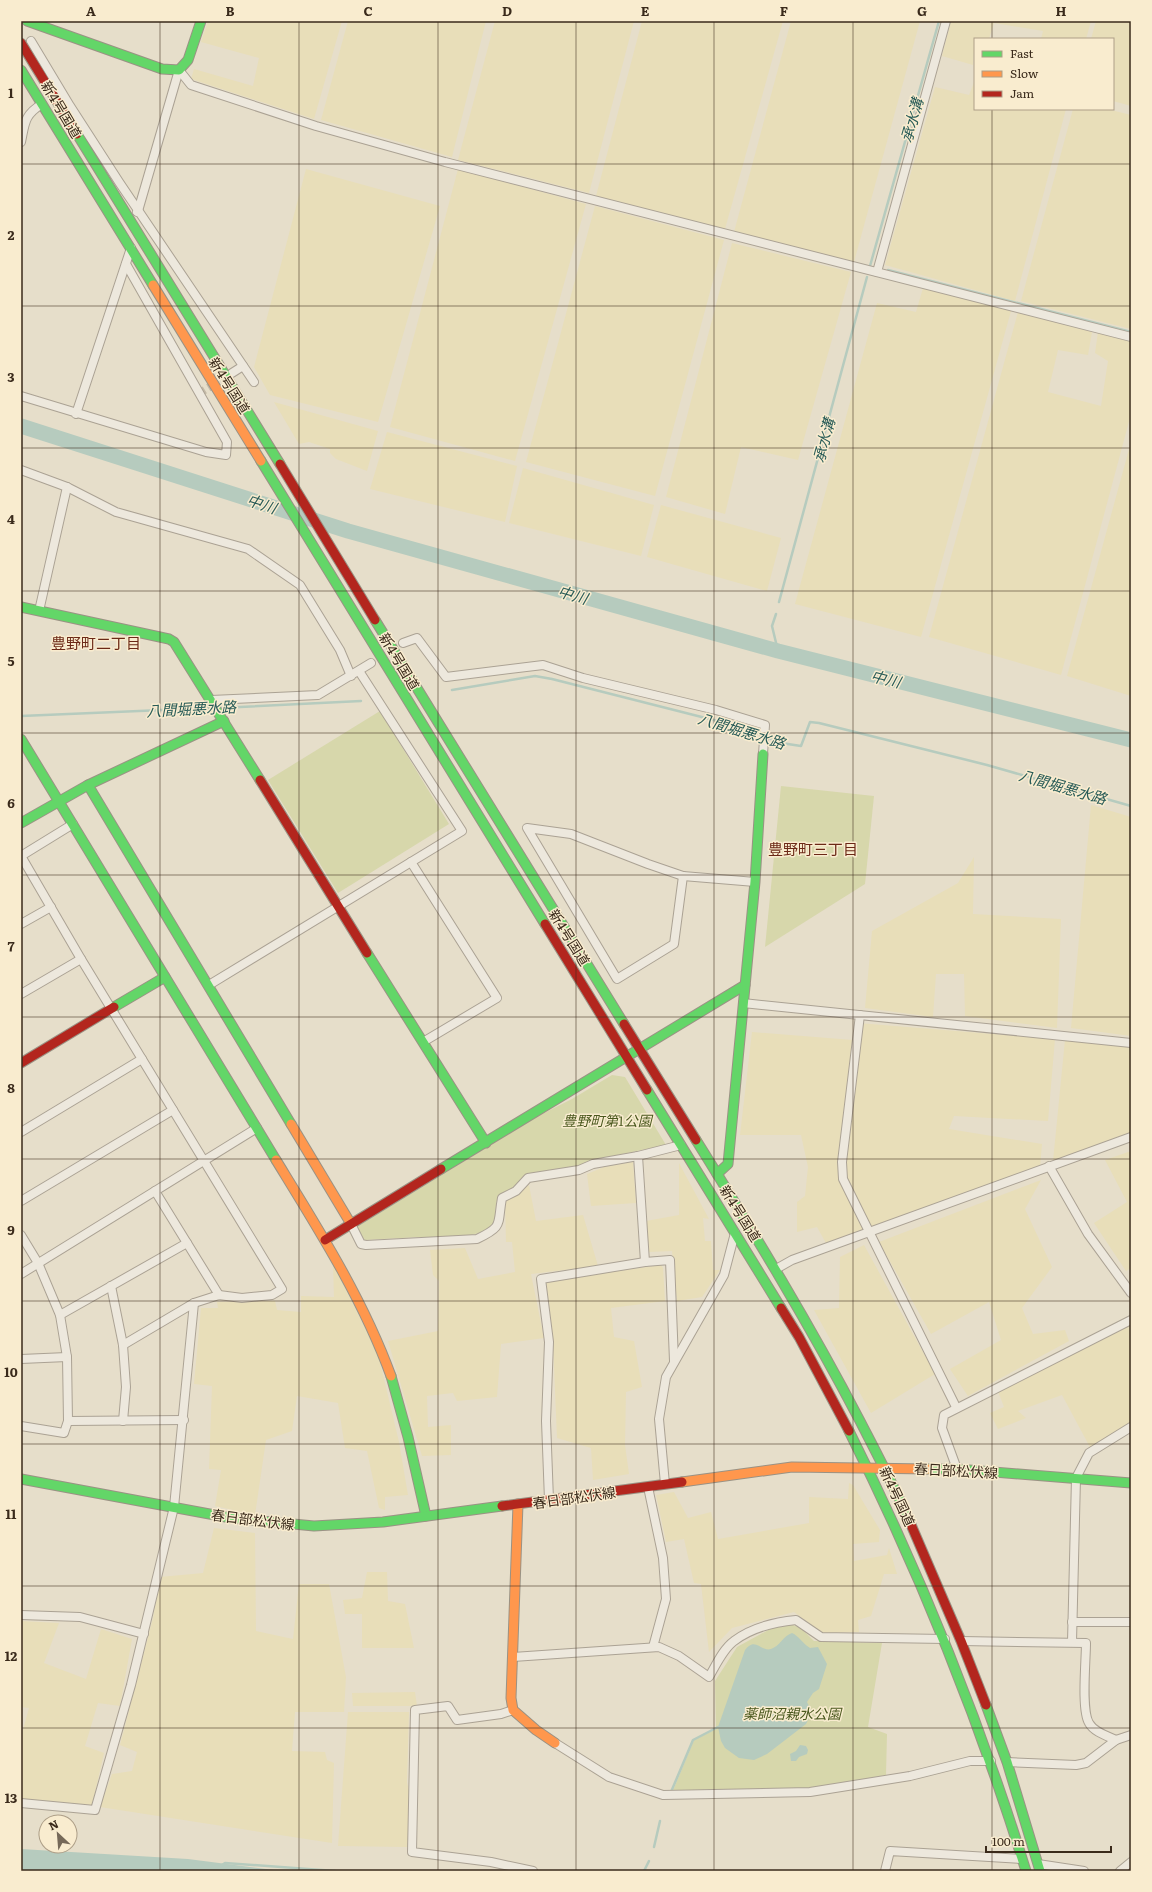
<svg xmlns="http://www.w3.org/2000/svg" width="1152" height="1892" font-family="Literata,'Noto Sans JP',serif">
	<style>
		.farmland { fill: #e8deb9 }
		.green { fill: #d7d7ab }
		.water { fill: #b6cbbe }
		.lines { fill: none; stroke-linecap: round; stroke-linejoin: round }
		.stream { stroke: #b6cbbe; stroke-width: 2.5 }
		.river { stroke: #b6cbbe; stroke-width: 15 }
		.street-tunnel { stroke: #c4baa7; stroke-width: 8; stroke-dasharray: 8 4; stroke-linecap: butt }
		.street-casing { stroke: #aba294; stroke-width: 10 }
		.fast-casing { stroke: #9a9284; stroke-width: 11 }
		.slow-casing { stroke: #9a9284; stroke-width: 11 }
		.jam-casing { stroke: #9a9284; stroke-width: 11 }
		.street { stroke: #ede8dd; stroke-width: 8 }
		.fast { stroke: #63d668; stroke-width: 9 }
		.slow { stroke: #ff974d; stroke-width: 9 }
		.jam { stroke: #b3261e; stroke-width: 9 }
		.grid { fill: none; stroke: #3a2a1b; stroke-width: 1; stroke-opacity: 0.55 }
		.labels { text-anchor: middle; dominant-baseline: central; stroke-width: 3; stroke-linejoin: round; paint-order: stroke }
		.street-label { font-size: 14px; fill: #3a2a1b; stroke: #f9eccf }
		.park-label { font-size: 14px; font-style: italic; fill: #4b591f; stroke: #f9eccf }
		.water-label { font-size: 15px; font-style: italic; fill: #295c58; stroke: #f9eccf }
		.neighbourhood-label { font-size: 15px; fill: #6b2816; stroke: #f9eccf }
		.neatline { fill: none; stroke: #3a2a1b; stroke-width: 1.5 }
		.grid-label { font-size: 13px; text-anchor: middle; font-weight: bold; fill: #3a2a1b }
	</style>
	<rect width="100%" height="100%" fill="#e6deca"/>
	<g class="farmland">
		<path d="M 208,21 L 342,21 L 314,119 L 191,79 L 194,69 L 253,86 L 259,58 L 201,42 Z"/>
		<path d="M 348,21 L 486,21 L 452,157 L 321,120 Z"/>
		<path d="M 495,21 L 634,21 L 589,193 L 458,160 Z"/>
		<path d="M 642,21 L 783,21 L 725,229 L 596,196 Z"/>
		<path d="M 791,21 L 920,21 L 854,262 L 734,232 Z"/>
		<path d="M 951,21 L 1091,21 L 1086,39 L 1041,39 L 1043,31 L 994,23 L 989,39 L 975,39 L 973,65 L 942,56 Z"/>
		<path d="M 1096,21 L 1131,21 L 1131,106 L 1113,101 L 1113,39 L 1091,39 Z"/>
		<path d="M 975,80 L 975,109 L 1066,109 L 1015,301 L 885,265 L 935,87 L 969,95 Z"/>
		<path d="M 1073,109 L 1107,109 L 1131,115 L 1131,329 L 1021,301 Z"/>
		<path d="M 306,169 L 440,206 L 378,422 L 270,395 L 254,367 Z"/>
		<path d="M 458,169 L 586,204 L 515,461 L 390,427 Z"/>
		<path d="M 595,206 L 724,240 L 655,496 L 526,462 Z"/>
		<path d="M 732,243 L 851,272 L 798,460 L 741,447 L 725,514 L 666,497 Z"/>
		<path d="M 923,288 L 1011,311 L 921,637 L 795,604 L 877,303 L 916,312 Z"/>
		<path d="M 1018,312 L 1092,332 L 1088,355 L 1058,350 L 1048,392 L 1101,406 L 1108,361 L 1095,353 L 1098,332 L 1131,342 L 1131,414 L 1061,675 L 929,637 Z"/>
		<path d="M 274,402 L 378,431 L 367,471 L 336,459 L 330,453 L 330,449 L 309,442 L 299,444 Z"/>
		<path d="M 387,432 L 517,466 L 505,522 L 370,489 Z"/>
		<path d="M 1131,442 L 1131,696 L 1067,676 Z"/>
		<path d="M 523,468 L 654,505 L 641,556 L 509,523 Z"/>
		<path d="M 661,505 L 781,538 L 767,591 L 647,557 Z"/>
		<path d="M 1091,805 L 1131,817 L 1131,1036 L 1071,1028 Z"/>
		<path d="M 974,857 L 973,914 L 1061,919 L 1057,1028 L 965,1016 L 964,974 L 936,974 L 933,1017 L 865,1008 L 872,931 L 958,883 Z"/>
		<path d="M 858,1023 L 1055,1039 L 1048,1121 L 954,1116 L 949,1129 L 1042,1144 L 1040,1168 L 827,1245 L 817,1227 L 797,1232 L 797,1202 L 805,1196 L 808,1167 L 801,1135 L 740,1135 L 752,1032 L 853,1040 Z"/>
		<path d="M 1065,1040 L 1131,1047 L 1131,1133 L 1053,1161 Z"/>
		<path d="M 1131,1151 L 1131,1268 L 1126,1271 L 1094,1223 L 1127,1202 L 1105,1160 Z"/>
		<path d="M 633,1162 L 636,1203 L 591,1206 L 587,1174 L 604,1167 Z"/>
		<path d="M 679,1163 L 709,1219 L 703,1218 L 705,1241 L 711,1241 L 713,1270 L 720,1270 L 702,1297 L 677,1301 L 672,1251 L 649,1252 L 646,1221 L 679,1215 Z"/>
		<path d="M 1041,1180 L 1025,1209 L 1052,1267 L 1022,1308 L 1033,1334 L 1065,1330 L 1069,1341 L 968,1396 L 950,1369 L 1001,1340 L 989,1302 L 931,1334 L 879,1242 Z"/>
		<path d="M 529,1185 L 536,1221 L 583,1215 L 598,1266 L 531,1274 L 544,1338 L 501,1344 L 497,1397 L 457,1401 L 453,1393 L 427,1396 L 428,1427 L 451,1425 L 451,1455 L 422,1456 L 388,1341 L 438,1331 L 439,1281 L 433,1275 L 430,1250 L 465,1248 L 478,1279 L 515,1272 L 512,1242 L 506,1242 L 505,1201 Z"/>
		<path d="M 864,1245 L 935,1374 L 871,1413 L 814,1310 L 839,1308 L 840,1257 Z"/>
		<path d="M 333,1264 L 378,1354 L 399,1442 L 408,1495 L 385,1497 L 385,1510 L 379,1508 L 367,1451 L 345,1448 L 338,1403 L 297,1396 L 292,1431 L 266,1440 L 255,1515 L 215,1506 L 221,1470 L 209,1469 L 212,1386 L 194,1384 L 201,1308 L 218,1308 L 217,1302 L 275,1301 L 277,1310 L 301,1312 L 301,1296 L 334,1297 Z"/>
		<path d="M 661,1265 L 663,1268 L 665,1301 L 611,1308 L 614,1337 L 634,1341 L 642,1387 L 626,1392 L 625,1445 L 629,1474 L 593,1480 L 591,1448 L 557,1438 L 553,1342 L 546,1281 Z"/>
		<path d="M 1131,1323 L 1131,1426 L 1092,1451 L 1062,1395 L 1018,1411 L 1026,1418 L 998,1429 L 990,1413 L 1004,1407 L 996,1386 Z"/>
		<path d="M 849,1483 L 853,1485 L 880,1530 L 879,1542 L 853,1544 L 854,1561 L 887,1555 L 889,1548 L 897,1574 L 884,1574 L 871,1616 L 858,1620 L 859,1632 L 822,1633 L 794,1612 L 732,1628 L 709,1652 L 701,1584 L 694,1583 L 684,1539 L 666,1542 L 656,1495 L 674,1492 L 688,1518 L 711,1512 L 718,1539 L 809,1523 L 809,1497 L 848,1499 Z"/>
		<path d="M 214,1528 L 255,1533 L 256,1631 L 293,1639 L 299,1584 L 329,1584 L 346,1677 L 344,1712 L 295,1712 L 292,1751 L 325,1752 L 327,1760 L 334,1763 L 332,1843 L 100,1807 L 112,1774 L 132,1771 L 137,1752 L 120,1745 L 153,1618 L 160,1577 L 203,1573 Z"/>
		<path d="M 367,1572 L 387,1572 L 388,1601 L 405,1604 L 414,1648 L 362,1648 L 362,1614 L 345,1614 L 343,1600 L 362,1598 Z"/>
		<path d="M 21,1621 L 59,1623 L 44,1663 L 86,1679 L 101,1629 L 132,1639 L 120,1706 L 98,1703 L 85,1746 L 104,1753 L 92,1806 L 21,1799 L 21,1737 L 29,1708 L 21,1707 Z"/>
		<path d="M 415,1692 L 417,1706 L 353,1706 L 352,1693 Z"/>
		<path d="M 348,1712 L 409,1712 L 407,1782 L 412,1805 L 408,1847 L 338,1846 Z"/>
	</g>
	<g class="green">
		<path d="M 380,711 L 449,824 L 338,893 L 268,780 Z"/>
		<path d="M 781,786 L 874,796 L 865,884 L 765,947 Z"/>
		<path d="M 612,1075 L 625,1077 L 666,1145 L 588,1161 L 577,1167 L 525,1175 L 514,1187 L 499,1195 L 496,1203 L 495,1224 C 473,1240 455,1236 430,1237 C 409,1237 387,1239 366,1240 L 361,1239 L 355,1228 L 540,1115 L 572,1099 Z"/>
		<path d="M 790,1624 L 801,1628 L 814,1641 L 882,1643 L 868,1727 L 887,1734 L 886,1775 L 810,1789 L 672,1793 L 694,1740 L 716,1729 L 715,1681 L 737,1647 L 772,1628 Z"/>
	</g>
	<g class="water">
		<path d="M 792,1633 C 799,1636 802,1643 810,1648 L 818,1647 L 827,1664 L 819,1689 L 813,1693 L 807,1702 L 812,1712 L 806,1724 L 767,1754 L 754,1760 L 739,1758 L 725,1748 L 721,1741 L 718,1727 L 745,1650 C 756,1636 760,1652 771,1649 C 780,1646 783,1636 792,1633 Z"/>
		<path d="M 800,1745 L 806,1746 L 808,1750 L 807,1754 L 799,1757 L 796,1761 L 791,1761 L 790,1754 L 796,1751 Z"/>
		<path d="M 21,1849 L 188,1859 L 282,1871 L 21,1871 Z"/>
	</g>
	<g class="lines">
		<g class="stream">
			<path d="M 870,266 L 939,21"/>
			<path d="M 888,270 L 1131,332"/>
			<path d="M 779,602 L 867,277"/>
			<path d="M 776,614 L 772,626 L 778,651"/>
			<path d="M 452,690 L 535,676 L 552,679 L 745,728 L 781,743 L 801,746 L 810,722 L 819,723 L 987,765 L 1131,806"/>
			<path d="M 219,708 L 361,701"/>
			<path d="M 21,716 L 210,708"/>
			<path d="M 671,1792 L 693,1740 L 718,1727"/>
			<path d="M 654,1847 L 660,1821"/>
			<path d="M 222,1865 L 225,1863 L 335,1871"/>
			<path d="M 644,1871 L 649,1861"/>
		</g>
		<path class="river" d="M 21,426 L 348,531 L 778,651 L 1131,740"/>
		<path class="street-tunnel" d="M 198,394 L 216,383"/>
		<g class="street-casing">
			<g id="street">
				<path d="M 31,41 L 70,106 L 119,182 L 254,382"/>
				<path d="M 179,70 L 191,85 L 316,126 L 445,162 L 1131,337"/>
				<path d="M 21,142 C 25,123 24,115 42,104"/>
				<path d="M 137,212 L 138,211 L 179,70"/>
				<path d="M 877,272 L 946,21"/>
				<path d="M 232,373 L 243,366"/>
				<path d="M 21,396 L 206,452 L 226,455 L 227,442 L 126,264"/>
				<path d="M 76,414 L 131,248"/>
				<path d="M 21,470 L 67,487 L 116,512 L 248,549 L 300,585 L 340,650 L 351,676"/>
				<path d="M 39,611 L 67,487"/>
				<path d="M 403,643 L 417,638 L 446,677 L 543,665 L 583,678 L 716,710 L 765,725 L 763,754"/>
				<path d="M 211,700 L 318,695 L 371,663"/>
				<path d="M 527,828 L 571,834 L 648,864 L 683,876 L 674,944 L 617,979 Z"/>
				<path d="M 21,856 L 81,959 L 282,1289 L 272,1295 L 242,1298 L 219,1295 L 194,1303 L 123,1345"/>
				<path d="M 21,856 L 73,824"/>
				<path d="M 411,862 L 497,998 L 423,1042"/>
				<path d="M 683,876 L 755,882"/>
				<path d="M 21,924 L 51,907"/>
				<path d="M 209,985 L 462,831 L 359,671"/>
				<path d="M 21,994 L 81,959"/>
				<path d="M 743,1003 L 1131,1043"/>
				<path d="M 860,1015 L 842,1162 L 843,1179 L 956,1407"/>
				<path d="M 21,1132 L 142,1059"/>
				<path d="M 638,1156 L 645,1262"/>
				<path d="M 1049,1166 L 1088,1234 L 1131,1293"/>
				<path d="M 155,1191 L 219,1295"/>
				<path d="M 21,1201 L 173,1110"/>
				<path d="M 351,1224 L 361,1244 L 366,1245 L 477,1239 C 504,1226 497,1225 502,1198 L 516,1191 L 528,1178 L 579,1170 L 593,1164 L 638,1156 L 681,1145"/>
				<path d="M 21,1235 L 38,1263 L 60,1315 L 67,1357 L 68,1421 L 64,1433 L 21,1426"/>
				<path d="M 776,1269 L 792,1260 L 1131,1137"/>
				<path d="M 21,1274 L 257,1128"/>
				<path d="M 111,1286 L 123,1345 L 126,1387 L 123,1421"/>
				<path d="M 60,1315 L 187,1243"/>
				<path d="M 21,1359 L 67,1357"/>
				<path d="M 68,1421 L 184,1420"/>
				<path d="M 957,1469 L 942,1428 L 944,1415 L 1131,1320"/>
				<path d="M 665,1484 L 659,1419 L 666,1377 L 724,1275 L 735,1233"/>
				<path d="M 648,1487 L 663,1558 L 666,1599 L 653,1647"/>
				<path d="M 549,1500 L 546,1421 L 549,1342 L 541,1279 L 645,1262 L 670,1260 L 674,1361"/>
				<path d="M 21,1615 L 80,1617 L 144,1634"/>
				<path d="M 1072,1622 L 1131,1622"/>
				<path d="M 961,1641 L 1086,1643 C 1086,1661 1081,1710 1089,1723 C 1094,1732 1107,1736 1116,1740"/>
				<path d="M 1072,1642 L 1076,1478 L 1089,1453 L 1131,1427"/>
				<path d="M 513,1657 L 659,1647 L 679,1656 L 709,1677 C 716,1665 723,1649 734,1641 C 751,1628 776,1622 796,1620 L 821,1637 L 945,1639"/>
				<path d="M 513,1710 L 501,1714 L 457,1720 L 448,1706 L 415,1710 L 412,1852 L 491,1862 L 533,1871"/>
				<path d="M 555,1743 L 609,1777 L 663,1795 L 810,1792 L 910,1776 L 970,1761 L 991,1761"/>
				<path d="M 1007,1762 L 1076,1765 L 1086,1763 L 1116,1740 L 1131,1735"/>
				<path d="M 21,1803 L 95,1810 L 131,1685 L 174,1507 L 194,1303"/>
				<path d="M 1038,1864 L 1084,1871"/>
				<path d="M 885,1871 L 890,1851 L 1022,1859"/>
				<path d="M 1120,1871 L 1131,1862"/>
			</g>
		</g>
		<g class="fast-casing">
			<g id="fast">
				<path d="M 27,21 L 162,69 L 179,70 L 188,60 L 201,21"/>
				<path d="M 21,70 L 153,285"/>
				<path d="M 77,134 L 280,464"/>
				<path d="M 261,461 L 545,924"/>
				<path d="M 21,607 L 169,639 L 174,642 L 260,780"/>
				<path d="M 375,620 L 624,1024"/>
				<path d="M 21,739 L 276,1160"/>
				<path d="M 88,785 L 291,1124"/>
				<path d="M 21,823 L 88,785 L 224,721"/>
				<path d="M 367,953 L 486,1143"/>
				<path d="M 114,1007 L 165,977"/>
				<path d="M 647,1090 L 781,1308"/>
				<path d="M 696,1140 C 754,1233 810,1325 860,1421 C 877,1454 894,1486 909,1520"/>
				<path d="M 441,1169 L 745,985"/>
				<path d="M 717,1174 L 728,1164 L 755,882 L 763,754"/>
				<path d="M 391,1376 L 408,1437 L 426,1516"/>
				<path d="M 849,1431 C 920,1573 979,1719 1026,1871"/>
				<path d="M 929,1469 L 957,1469 L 1131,1483"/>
				<path d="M 21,1479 L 231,1518 L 314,1526 L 383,1522 L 502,1506"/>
				<path d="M 986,1705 L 1007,1762 L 1040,1871"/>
			</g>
		</g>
		<g class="slow-casing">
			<g id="slow">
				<path d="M 153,285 L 261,461"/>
				<path d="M 291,1124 L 351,1224"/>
				<path d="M 276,1160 C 319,1230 363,1299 391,1376"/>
				<path d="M 682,1482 L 792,1467 L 929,1469"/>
				<path d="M 518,1504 L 511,1698 L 513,1710 L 536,1730 L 555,1743"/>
			</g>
		</g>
		<g class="jam-casing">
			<g id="jam">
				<path d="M 21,43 L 77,134"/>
				<path d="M 280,464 L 375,620"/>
				<path d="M 260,780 L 367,953"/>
				<path d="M 545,924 L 647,1090"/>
				<path d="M 624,1024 L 696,1140"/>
				<path d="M 21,1063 L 114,1007"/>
				<path d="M 325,1240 L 441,1169"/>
				<path d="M 781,1308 L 799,1337 L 849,1431"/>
				<path d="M 502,1506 L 682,1482"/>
				<path d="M 909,1520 L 961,1641 L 986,1705"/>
			</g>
		</g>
		<use href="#street" class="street"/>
		<use href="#fast" class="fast"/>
		<use href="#slow" class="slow"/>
		<use href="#jam" class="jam"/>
	</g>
	<path class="grid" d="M 160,21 L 160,1871M 299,21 L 299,1871M 438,21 L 438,1871M 576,21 L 576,1871M 714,21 L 714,1871M 853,21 L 853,1871M 992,21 L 992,39M 992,109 L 992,1871M 21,164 L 1131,164M 21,306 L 1131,306M 21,448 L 1131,448M 21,591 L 1131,591M 21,733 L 1131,733M 21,875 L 1131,875M 21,1017 L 1131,1017M 21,1159 L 1131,1159M 21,1301 L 1131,1301M 21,1444 L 1131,1444M 21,1586 L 1131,1586M 21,1728 L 1131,1728"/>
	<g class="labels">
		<g class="street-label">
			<text transform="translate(62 109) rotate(59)">新4号国道</text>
			<text transform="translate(230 385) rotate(58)">新4号国道</text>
			<text transform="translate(400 661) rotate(59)">新4号国道</text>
			<text transform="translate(570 937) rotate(58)">新4号国道</text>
			<text transform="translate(741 1213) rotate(58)">新4号国道</text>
			<text transform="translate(956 1470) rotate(3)">春日部松伏線</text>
			<text transform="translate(898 1496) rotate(65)">新4号国道</text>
			<text transform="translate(574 1497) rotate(-8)">春日部松伏線</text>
			<text transform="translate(253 1519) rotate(7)">春日部松伏線</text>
		</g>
		<g class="park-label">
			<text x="607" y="1120">豊野町第1公園</text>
			<text x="792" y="1713">薬師沼親水公園</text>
		</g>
		<g class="water-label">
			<text transform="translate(911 120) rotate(-74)">承水溝</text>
			<text transform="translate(823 440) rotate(-75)">承水溝</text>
			<text transform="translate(262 503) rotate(18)">中川</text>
			<text transform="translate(573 594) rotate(16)">中川</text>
			<text transform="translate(886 678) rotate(14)">中川</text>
			<text transform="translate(191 708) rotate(-3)">八間堀悪水路</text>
			<text transform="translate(742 730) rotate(17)">八間堀悪水路</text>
			<text transform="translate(1063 786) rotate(16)">八間堀悪水路</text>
		</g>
		<g class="neighbourhood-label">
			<text x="96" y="642">豊野町二丁目</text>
			<text x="813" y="848">豊野町三丁目</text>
		</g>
	</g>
	<rect width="1152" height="1892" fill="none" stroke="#f9eccf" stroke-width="44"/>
	<rect x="974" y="38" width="140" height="72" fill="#f9eccf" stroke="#ad9e87"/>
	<rect x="982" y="51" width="20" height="6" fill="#63d668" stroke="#ad9e87"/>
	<text x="1010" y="58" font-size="12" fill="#3a2a1b">Fast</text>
	<rect x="982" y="71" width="20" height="6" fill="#ff974d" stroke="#ad9e87"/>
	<text x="1010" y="78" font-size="12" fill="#3a2a1b">Slow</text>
	<rect x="982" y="91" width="20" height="6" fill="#b3261e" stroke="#ad9e87"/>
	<text x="1010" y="98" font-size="12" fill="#3a2a1b">Jam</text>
	<g transform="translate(58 1834) rotate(334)"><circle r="19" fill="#f9eccf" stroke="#ad9e87"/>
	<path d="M0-3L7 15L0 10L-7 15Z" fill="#766958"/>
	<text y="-6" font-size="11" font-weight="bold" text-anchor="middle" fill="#3a2a1b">N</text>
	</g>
	<path d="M986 1846v6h125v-6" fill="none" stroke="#3a2a1b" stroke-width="2"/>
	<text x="992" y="1846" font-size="12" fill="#3a2a1b" stroke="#f9eccf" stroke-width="3" paint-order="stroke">100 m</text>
	<rect x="22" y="22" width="1108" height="1848" class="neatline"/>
	<g class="grid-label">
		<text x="91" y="16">A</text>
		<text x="230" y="16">B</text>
		<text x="368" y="16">C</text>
		<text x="507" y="16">D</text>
		<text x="645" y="16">E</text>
		<text x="784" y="16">F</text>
		<text x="922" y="16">G</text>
		<text x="1061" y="16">H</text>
		<text x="11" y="98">1</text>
		<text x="11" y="240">2</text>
		<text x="11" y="382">3</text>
		<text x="11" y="524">4</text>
		<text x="11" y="666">5</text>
		<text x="11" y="808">6</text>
		<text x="11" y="951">7</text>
		<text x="11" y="1093">8</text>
		<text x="11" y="1235">9</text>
		<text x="11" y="1377">10</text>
		<text x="11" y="1519">11</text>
		<text x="11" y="1661">12</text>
		<text x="11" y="1803">13</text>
	</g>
</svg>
